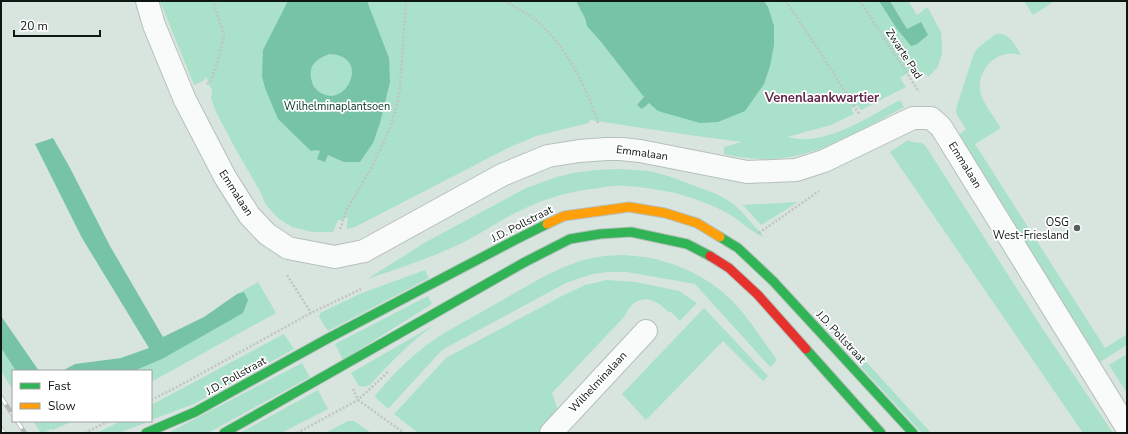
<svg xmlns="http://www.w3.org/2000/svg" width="1128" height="434" font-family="'Nunito Sans',sans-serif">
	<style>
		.green { fill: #a9e1ca }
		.water { fill: #77c3a6; fill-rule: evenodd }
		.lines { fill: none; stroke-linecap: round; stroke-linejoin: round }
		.street-casing { stroke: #b6c0bb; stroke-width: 24 }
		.fast-casing { stroke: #b6c0bb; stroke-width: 11 }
		.slow-casing { stroke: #b6c0bb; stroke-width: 11 }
		.jam-casing { stroke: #b6c0bb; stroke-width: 11 }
		.path { stroke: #c0c4c2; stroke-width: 2.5; stroke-dasharray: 2 2; stroke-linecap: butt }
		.street { stroke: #f9fbfa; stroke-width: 22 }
		.fast { stroke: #30b455; stroke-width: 9 }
		.slow { stroke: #ff9f0a; stroke-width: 9 }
		.jam { stroke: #e5322d; stroke-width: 9 }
		.rail-casing { stroke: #b4b8b6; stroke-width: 4.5 }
		.rail { stroke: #fff; stroke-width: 3; stroke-dasharray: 9; stroke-linecap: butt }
		.poi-dot { fill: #555f5b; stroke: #fff; stroke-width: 1.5 }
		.labels { text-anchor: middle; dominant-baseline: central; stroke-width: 3.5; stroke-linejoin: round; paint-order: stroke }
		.street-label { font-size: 11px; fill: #0f1714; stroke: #fff }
		.park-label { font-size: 11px; fill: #033323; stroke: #fff }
		.poi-label { font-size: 11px; fill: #0f1714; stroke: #fff; text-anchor: end }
		.quarter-label { font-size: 13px; font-weight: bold; fill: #63274d; stroke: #fff }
	</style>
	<rect width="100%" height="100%" fill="#d8e5df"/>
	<g class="green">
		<path d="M 160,1 L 881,1 L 907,29 L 890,1 L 908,1 L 917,15 L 926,8 L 928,8 L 941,32 L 942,44 L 942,53 L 938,67 L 928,77 L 926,74 L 919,77 L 914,69 L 900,78 L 906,87 L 861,110 L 857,105 L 851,109 L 854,114 L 831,125 L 787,137 C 826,147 866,118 900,100 L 904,107 C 859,131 819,158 767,159 C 752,159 738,157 724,154 L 724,147 L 742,142 L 689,135 L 590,120 L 589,123 L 536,136 L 508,148 L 355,227 L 347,229 L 347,222 L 348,217 L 342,220 L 338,220 L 333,232 L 312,232 L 292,227 L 278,218 L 266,205 L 260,191 L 235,148 L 216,112 L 211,98 L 212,90 L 206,77 L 203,81 L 194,85 Z"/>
		<path d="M 1024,1 L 1055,1 L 1033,15 Z"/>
		<path d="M 996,34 C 1009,32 1015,45 1021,55 C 1016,54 1011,53 1006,54 C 987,58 976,78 981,95 C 985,106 995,118 1001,128 L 975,144 L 1105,348 L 1127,334 L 1127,345 L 1100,362 L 965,151 L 957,136 L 966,129 L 957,115 L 956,109 L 974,53 L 980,46 Z"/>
		<path d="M 908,140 L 909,141 L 911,141 L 912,142 L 921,143 L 925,145 L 1042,328 L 1113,433 L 1083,433 L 890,152 Z"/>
		<path d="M 618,169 L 649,171 L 668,176 L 717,194 L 732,203 L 741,211 L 764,237 C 754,234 740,221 731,215 C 713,205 694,198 675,193 C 659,190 643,187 627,186 C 618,185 608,186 600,188 C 570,191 546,198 519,211 C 500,220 484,232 466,241 C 434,257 400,268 367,279 L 426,242 L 526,188 L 557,177 L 573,173 L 595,170 Z"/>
		<path d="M 798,202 L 761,225 L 743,205 Z"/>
		<path d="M 623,255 C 635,256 648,257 659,260 C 691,268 723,287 743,313 C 755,328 766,345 777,360 L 770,367 L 695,284 L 627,272 L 608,272 L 593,274 L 580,278 L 566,283 L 442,350 L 388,409 L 376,398 L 375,396 C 395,371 419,348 446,332 L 543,277 L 564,267 L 583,260 L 604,256 Z"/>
		<path d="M 425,270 L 429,278 L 328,331 L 319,317 L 320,313 L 362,293 Z"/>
		<path d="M 607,280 L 636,282 L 679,291 L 697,303 L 680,321 L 671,312 L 669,312 C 660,305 653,297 641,300 C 638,301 635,302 633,304 C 629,308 626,313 624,317 L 552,393 L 558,410 L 557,416 L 540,433 L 418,433 L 394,414 L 446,358 L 562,296 L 585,285 Z"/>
		<path d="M 258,282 L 276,313 L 151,382 L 151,371 L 134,371 L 162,359 L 244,292 L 237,294 Z"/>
		<path d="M 428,296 L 432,304 L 343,360 L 335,344 Z"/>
		<path d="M 704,308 L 768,376 L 763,381 L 723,341 L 646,420 L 622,394 Z"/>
		<path d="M 434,325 C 410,342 390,363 370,385 L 364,387 L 359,386 L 351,373 Z"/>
		<path d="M 284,334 L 294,349 L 194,404 L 151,420 L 151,405 Z"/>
		<path d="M 1,348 L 16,371 L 13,371 L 13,390 L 1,371 Z"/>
		<path d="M 1127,354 L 1127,393 L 1109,365 Z"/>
		<path d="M 863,360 L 869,365 L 931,433 L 922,433 L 861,367 Z"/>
		<path d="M 302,363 L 310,377 L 208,433 L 168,433 Z"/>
		<path d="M 318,390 L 328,409 L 281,433 L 240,433 Z"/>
		<path d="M 33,421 L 73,421 L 53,430 L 51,429 L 44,433 L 41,433 Z"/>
		<path d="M 121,421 L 150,421 L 119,433 L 96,433 Z"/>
		<path d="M 348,421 L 354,421 L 371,433 L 325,433 Z"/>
	</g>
	<g class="water">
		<path d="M 288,1 L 367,1 L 389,58 L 390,82 L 380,123 L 373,143 L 360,162 L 344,162 L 328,155 L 325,162 L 317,159 L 320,151 L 316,150 L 311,151 L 278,119 L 265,88 L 262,76 L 263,50 ZM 329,54 C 374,55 344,116 316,89 C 313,87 312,82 311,78 C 309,64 317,59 329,54 Z"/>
		<path d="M 576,1 L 764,1 L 768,7 L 774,26 L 774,45 L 770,66 L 764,84 L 745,111 L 718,122 L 700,123 L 658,111 L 649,103 L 642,109 L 637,105 L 644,97 L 602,43 L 587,26 L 585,18 Z"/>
		<path d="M 879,1 L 890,1 L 907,29 L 921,22 L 928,35 L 917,44 L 911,46 L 897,29 Z"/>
		<path d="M 53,138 L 69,166 L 110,246 L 163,337 L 204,317 L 237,294 L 244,292 L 248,300 L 243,313 L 162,359 L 134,371 L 62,371 L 75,364 L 121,358 L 149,348 L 82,238 L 35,144 Z"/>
		<path d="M 1,316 L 39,371 L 16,371 L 1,348 Z"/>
	</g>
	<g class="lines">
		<g class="street-casing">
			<g id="street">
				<path d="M 147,1 L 154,25 L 185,100 L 225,177 L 249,215 L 267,234 L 288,248 L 335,257 L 364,251 L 502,175 L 548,156 L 579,151 L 606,149 L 621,149 L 640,151 L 747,172 L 796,170 L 824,161 L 913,118 L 931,118 L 941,127 L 1127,428"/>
				<path d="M 551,433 L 646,331"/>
			</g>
		</g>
		<g class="fast-casing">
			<g id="fast">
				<path d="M 720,237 L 738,248 L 773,281 L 913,433"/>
				<path d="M 806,349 L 881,433"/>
				<path d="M 146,433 L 195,412 L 325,340 L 515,240 L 547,224"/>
				<path d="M 224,433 L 525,262 L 570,239 L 600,234 L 631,232 L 687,244 L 710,256"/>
			</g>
		</g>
		<g class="slow-casing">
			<path id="slow" d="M 547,224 L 564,216 L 629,207 L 665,213 L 697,223 L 720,237"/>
		</g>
		<g class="jam-casing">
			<path id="jam" d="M 710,256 L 729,268 L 758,295 L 806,349"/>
		</g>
		<g class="path">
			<path d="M 505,1 C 516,8 529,14 539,23 C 567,48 587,88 598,123"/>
			<path d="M 786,1 L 816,46 L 860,115"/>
			<path d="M 860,1 L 919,92"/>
			<path d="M 207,84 L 211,81 L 220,54 L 224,35 L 213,1"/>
			<path d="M 340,229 L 347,209 L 371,169 L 390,128 L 396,108 L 400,88 L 406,1"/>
			<path d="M 759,233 L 819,191"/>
			<path d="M 287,275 L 311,313"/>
			<path d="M 353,389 L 358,400 L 404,433"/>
			<path d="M 151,400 L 177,387 L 311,313 L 361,289"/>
			<path d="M 85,433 L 109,421"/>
			<path d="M 297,433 L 358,400 L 389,371"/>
		</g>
		<use href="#street" class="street"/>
		<use href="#fast" class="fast"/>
		<use href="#slow" class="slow"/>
		<use href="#jam" class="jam"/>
		<g class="rail-casing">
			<g id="rail">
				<path d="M 1,397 L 13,415"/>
				<path d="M 17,421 L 25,433"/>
				<path d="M 1,429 L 4,433"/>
			</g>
		</g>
		<use href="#rail" class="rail"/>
	</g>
	<circle class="poi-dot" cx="1077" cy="228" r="4"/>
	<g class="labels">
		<g class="street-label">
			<text transform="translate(904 54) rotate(57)">Zwarte Pad</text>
			<text transform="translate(642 153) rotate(8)">Emmalaan</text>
			<text transform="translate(965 165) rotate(58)">Emmalaan</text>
			<text transform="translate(236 193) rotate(57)">Emmalaan</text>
			<text transform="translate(522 224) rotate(-27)">J.D. Pollstraat</text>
			<text transform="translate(841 337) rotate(47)">J.D. Pollstraat</text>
			<text transform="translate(236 376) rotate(-29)">J.D. Pollstraat</text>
			<text transform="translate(598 382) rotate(-47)">Wilhelminalaan</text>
		</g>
		<g class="park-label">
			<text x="337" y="106">Wilhelminaplantsoen</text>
		</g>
		<g class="poi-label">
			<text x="1069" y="222">OSG<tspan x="1069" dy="13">West-Friesland</tspan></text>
		</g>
		<g class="quarter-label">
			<text x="822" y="98">Venenlaankwartier</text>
		</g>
	</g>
	<rect width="1128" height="434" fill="none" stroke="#0f1714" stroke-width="4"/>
	<rect x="12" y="370" width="140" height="52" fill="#ffffff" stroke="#9fa2a1"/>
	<rect x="20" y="383" width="20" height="6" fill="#30b455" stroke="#9fa2a1"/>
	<text x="48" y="390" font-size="12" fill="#0f1714">Fast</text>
	<rect x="20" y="403" width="20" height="6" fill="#ff9f0a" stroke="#9fa2a1"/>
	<text x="48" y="410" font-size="12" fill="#0f1714">Slow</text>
	<path d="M14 30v6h86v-6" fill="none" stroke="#0f1714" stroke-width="2"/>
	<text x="20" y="30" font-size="12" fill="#0f1714" stroke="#ffffff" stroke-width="3" paint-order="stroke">20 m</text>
</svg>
